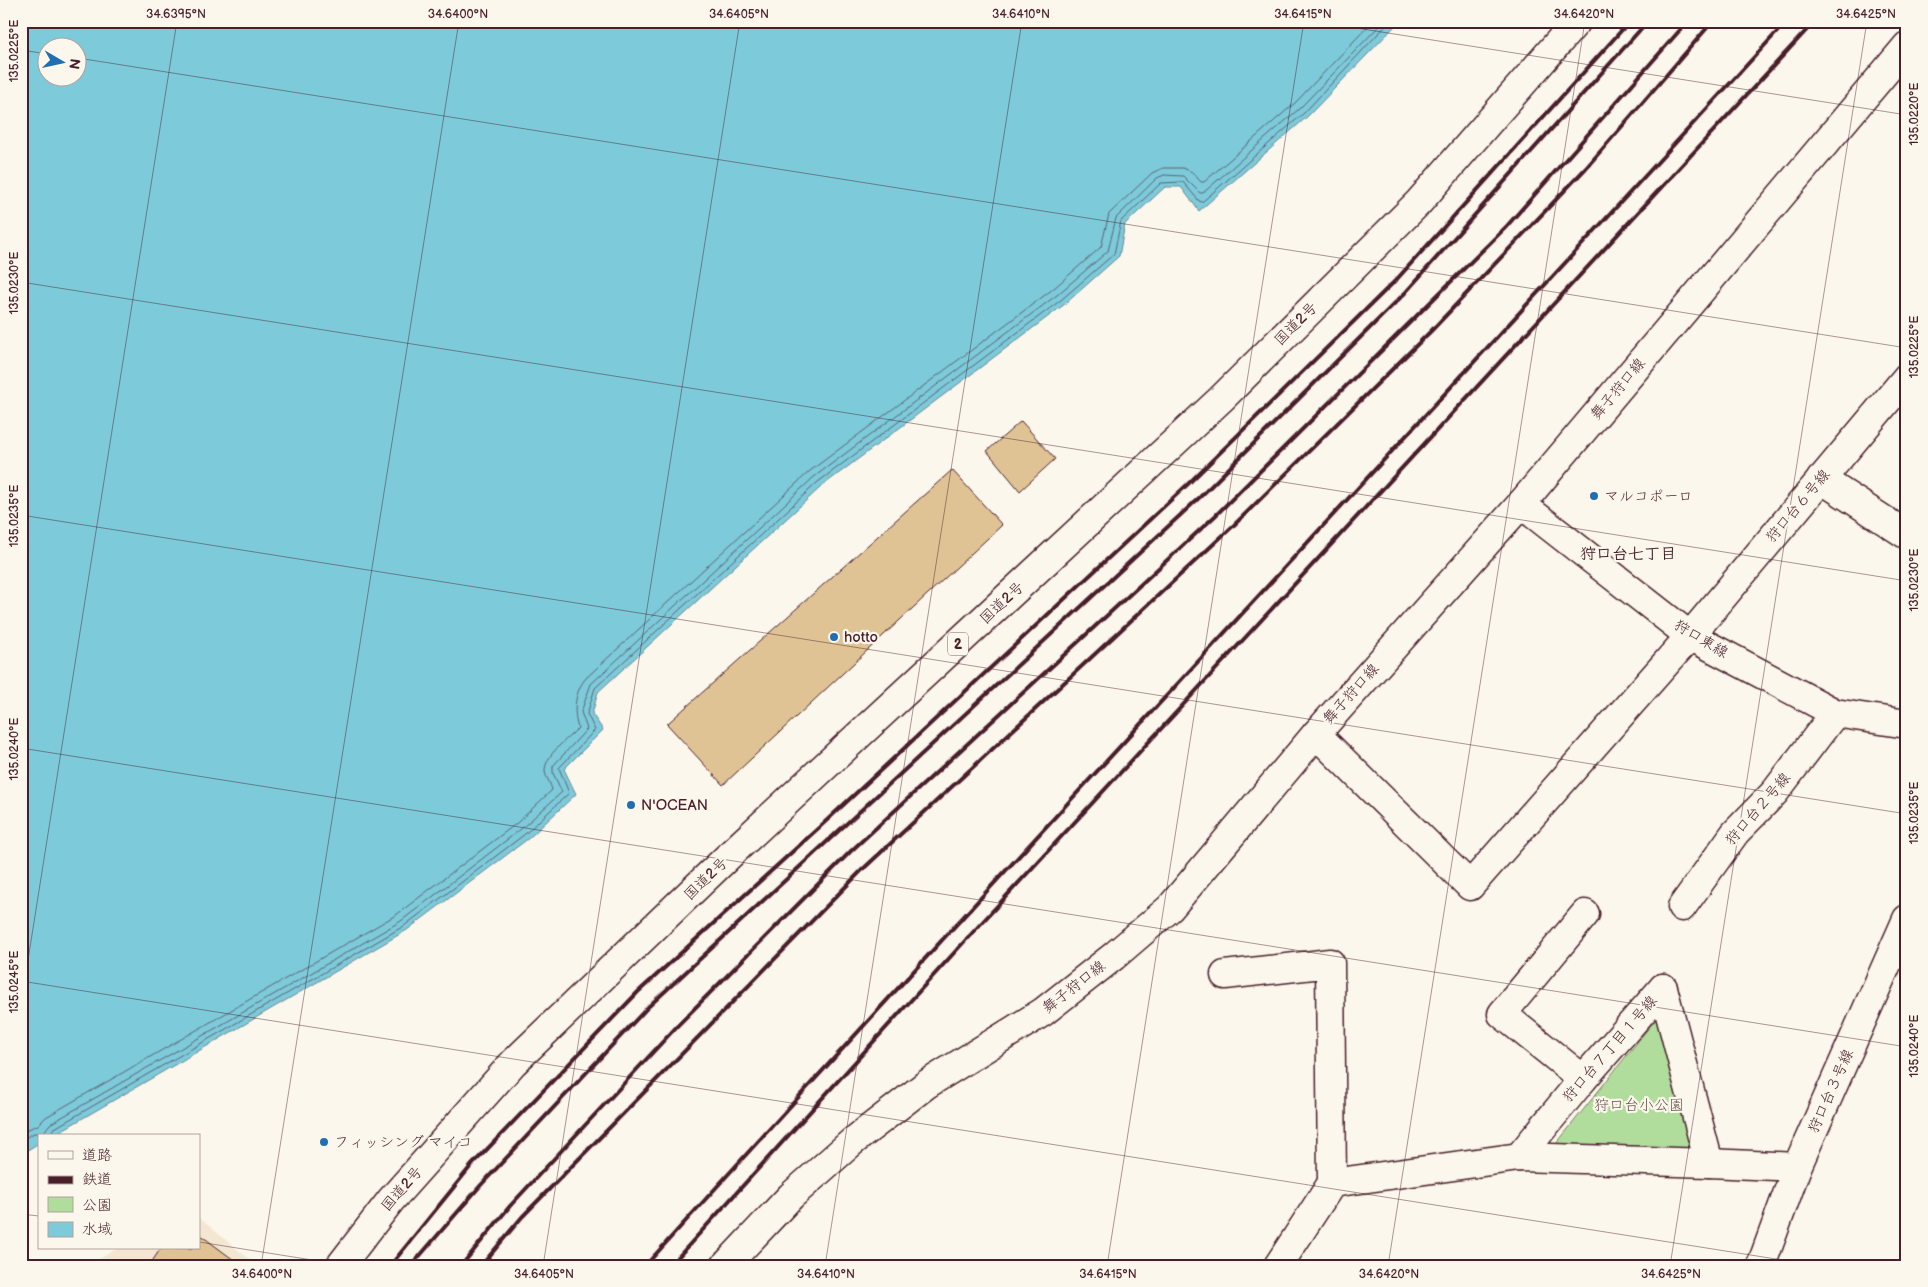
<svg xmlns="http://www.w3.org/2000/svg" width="1928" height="1287" font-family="'Balsamiq Sans','Klee One',sans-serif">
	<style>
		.built { fill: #f3e7d2 }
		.green { fill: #b0dd9c; stroke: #7d7e64 }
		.water { fill: #7ccada; stroke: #688694; fill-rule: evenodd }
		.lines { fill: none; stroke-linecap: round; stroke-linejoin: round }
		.shore { stroke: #5e6371; stroke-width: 1 }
		.building { fill: #e0c394; stroke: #4a1f2b }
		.minor-casing { stroke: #4a1f2b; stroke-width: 31 }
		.tertiary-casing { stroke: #4a1f2b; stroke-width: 31 }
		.trunk-casing { stroke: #4a1f2b; stroke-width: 31 }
		.minor { stroke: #fbf7ec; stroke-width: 28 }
		.tertiary { stroke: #fbf7ec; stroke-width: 28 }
		.trunk { stroke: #fbf7ec; stroke-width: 28 }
		.rail { stroke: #4a1f2b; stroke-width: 4 }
		.ticks { fill: none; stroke: #4a1f2b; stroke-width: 1; stroke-opacity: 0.45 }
		.poi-dot { fill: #1f6fb2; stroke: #fbf7ec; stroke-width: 2 }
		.labels { text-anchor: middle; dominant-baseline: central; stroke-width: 4.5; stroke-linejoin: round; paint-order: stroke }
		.shield { fill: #fbf7ec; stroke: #7f6065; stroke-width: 1 }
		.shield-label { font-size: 14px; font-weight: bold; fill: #4a1f2b }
		.street-label { font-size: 15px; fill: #4a1f2b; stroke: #fbf7ec }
		.poi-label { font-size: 15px; fill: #4a1f2b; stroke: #fbf7ec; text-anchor: start }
		.park-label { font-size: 15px; fill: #644e47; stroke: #fbf7ec }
		.neighbourhood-label { font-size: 16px; font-weight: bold; fill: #4a1f2b; stroke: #fbf7ec }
		.neatline { fill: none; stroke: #4a1f2b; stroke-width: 2 }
		.ticks-label { font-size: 12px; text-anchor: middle; fill: #4a1f2b }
	</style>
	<rect width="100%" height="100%" fill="#fbf7ec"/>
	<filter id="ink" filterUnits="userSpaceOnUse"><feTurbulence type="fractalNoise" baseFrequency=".02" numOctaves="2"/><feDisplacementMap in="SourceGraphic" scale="10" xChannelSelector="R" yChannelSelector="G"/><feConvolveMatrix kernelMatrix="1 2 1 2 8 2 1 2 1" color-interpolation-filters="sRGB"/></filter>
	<g filter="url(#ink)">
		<path class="built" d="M 199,1218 L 258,1266 L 87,1266 L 118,1248 L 199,1248 Z"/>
		<path class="green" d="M 1659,1015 L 1692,1150 L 1556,1144 Z"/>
		<path class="water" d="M 21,21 L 1395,21 L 1394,27 L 1308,116 L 1199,211 L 1181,187 L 1165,187 L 1125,224 L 1119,256 L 1065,304 L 822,486 L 598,692 L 592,714 L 603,730 L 564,769 L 576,794 L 529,838 L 407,930 L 52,1136 L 39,1136 L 39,1143 L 21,1154 ZM 48,48 L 78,48 L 78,78 L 48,78 Z"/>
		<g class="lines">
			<g class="shore">
				<path d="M 21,1132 L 38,1125 L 46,1117 L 396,915 L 517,823 L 552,790 C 551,784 546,778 545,772 C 544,755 568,739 578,728 C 573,712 574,692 586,678 L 810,471 L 1053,289 L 1101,247 L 1109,214 L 1152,173 L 1163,168 L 1183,168 L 1192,172 L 1201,182 L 1204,182 L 1295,103 L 1373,21"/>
				<path d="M 50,1136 L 53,1129 L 404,926 L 525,834 L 569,793 L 559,768 L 595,730 L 587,714 L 595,688 L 818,482 L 1061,300 L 1114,254 L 1121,221 L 1161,183 L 1183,182 L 1199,201 L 1202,202 L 1304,113 L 1390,21"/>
				<path d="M 21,1140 L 34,1133 L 43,1133 L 50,1124 L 401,921 L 521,829 L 562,792 L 553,773 L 553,766 L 587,729 L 581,712 L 591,684 L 814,477 L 1057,295 L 1108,251 L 1116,218 L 1157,178 L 1164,175 L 1183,176 L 1200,193 L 1203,193 L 1300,108 L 1384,21"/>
			</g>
		</g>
		<g class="building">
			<path d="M 1021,421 L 1055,459 L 1020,491 L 987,451 Z"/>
			<path d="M 952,470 L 1002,525 L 723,785 L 667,724 Z"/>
			<path d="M 199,1234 L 242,1266 L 149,1266 L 161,1248 L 199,1248 Z"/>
		</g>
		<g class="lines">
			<g class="minor-casing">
				<g id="minor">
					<path d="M 1821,479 L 1907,535"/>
					<path d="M 1521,504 L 1690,636 L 1835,713 L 1907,724"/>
					<path d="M 1316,734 L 1470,886 L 1690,636 L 1907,377"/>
					<path d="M 1682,907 L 1735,833 L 1775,792 L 1835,713"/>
					<path d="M 1225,975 L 1330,963 L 1332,1183"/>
					<path d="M 1583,1079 L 1502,1014 L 1585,914"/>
					<path d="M 1519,1157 L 1583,1079 L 1663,988"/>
					<path d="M 1709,1163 L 1797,1167"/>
					<path d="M 1278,1266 L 1332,1183 L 1519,1157 L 1709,1163 L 1663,988"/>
					<path d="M 1761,1266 L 1797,1167 L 1907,919"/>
				</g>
			</g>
			<g class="tertiary-casing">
				<path id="tertiary" d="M 725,1266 L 791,1196 L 852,1142 L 927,1084 L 1043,1012 L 1114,956 L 1170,908 L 1316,734 L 1521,504 L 1907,46"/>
			</g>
			<g class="trunk-casing">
				<path id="trunk" d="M 340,1266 L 391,1200 L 513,1063 L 737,848 L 1221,399 L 1419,202 L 1577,21"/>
			</g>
			<use href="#minor" class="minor"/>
			<use href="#tertiary" class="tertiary"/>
			<use href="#trunk" class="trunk"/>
			<g class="rail">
				<path d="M 390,1266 L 471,1166 L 638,992 L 825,822 L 1188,484 L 1397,279 L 1630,21"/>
				<path d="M 411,1266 L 481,1185 L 648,1007 L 1200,497 L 1405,293 L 1648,21"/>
				<path d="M 461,1266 L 510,1206 L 680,1023 L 851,851 L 1215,516 L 1506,227 L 1688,21"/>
				<path d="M 481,1266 L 522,1217 L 862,870 L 1233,526 L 1432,330 L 1586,168 L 1713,21"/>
				<path d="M 645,1266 C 1023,848 1407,437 1787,21"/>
				<path d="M 670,1266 L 963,943 L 1815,21"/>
			</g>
		</g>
	</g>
	<path class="ticks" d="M 1312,21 L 1907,115M 21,50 L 48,54M 78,58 L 1907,348M 21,282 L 1907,581M 21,515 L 1907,814M 21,748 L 1907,1047M 21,981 L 1820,1266M 21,1004 L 177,21M 21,1214 L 39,1216M 199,1242 L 350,1266M 261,1266 L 459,21M 543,1266 L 740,21M 825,1266 L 1022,21M 1107,1266 L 1304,21M 1388,1266 L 1585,21M 1670,1266 L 1867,21"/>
	<g class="poi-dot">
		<circle cx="1594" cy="496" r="5"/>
		<circle cx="834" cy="637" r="5"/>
		<circle cx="631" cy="805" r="5"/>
		<circle cx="324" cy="1142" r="5"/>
	</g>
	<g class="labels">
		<rect class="shield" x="948" y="632.5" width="20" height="23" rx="4"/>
		<g class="shield-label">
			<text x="958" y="644">2</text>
		</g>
		<g class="street-label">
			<text transform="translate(1296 324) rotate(-45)">国道2号</text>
			<text transform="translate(1618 389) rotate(-50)">舞子狩口線</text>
			<text transform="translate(1798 506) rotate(-50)">狩口台６号線</text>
			<text transform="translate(1002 603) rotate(-43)">国道2号</text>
			<text transform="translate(1701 639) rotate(31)">狩口東線</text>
			<text transform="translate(1351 694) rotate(-48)">舞子狩口線</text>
			<text transform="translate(1758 809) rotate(-49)">狩口台２号線</text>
			<text transform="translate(706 879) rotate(-44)">国道2号</text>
			<text transform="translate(1074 987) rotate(-38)">舞子狩口線</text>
			<text transform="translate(1610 1049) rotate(-49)">狩口台７丁目１号線</text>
			<text transform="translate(1831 1091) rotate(-66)">狩口台３号線</text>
			<text transform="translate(402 1189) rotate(-49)">国道2号</text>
		</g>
		<g class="poi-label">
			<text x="1604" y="496">マルコポーロ</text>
			<text x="844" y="637">hotto</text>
			<text x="641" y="805">N'OCEAN</text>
			<text x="334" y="1142">フィッシング マイコ</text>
		</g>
		<g class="park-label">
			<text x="1639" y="1105">狩口台小公園</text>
		</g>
		<g class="neighbourhood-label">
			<text x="1628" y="554">狩口台七丁目</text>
		</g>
	</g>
	<rect width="1928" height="1287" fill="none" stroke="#fbf7ec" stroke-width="55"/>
	<rect x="38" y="1134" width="162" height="115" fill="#fbf7ec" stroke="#b4a19f"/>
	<rect x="48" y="1151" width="25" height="8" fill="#fbf7ec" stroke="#b4a19f"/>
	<text x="82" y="1160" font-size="15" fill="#4a1f2b">道路</text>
	<rect x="48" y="1176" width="25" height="8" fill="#4a1f2b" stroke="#b4a19f"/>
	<text x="82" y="1184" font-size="15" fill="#4a1f2b">鉄道</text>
	<rect x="48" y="1197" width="25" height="15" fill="#b0dd9c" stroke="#b4a19f"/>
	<text x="82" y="1210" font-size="15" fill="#4a1f2b">公園</text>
	<rect x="48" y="1222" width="25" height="15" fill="#7ccada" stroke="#b4a19f"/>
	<text x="82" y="1234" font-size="15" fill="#4a1f2b">水域</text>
	<g transform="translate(62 62) rotate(99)"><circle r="24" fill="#fbf7ec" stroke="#b4a19f"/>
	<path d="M0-4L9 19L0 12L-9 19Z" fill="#1f6fb2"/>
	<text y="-8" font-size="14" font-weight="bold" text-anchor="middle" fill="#4a1f2b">N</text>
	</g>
	<rect x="28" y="28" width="1872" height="1232" class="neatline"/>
	<g class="ticks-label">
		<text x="176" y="18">34.6395°N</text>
		<text x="458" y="18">34.6400°N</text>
		<text x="739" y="18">34.6405°N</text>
		<text x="1021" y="18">34.6410°N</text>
		<text x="1303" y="18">34.6415°N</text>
		<text x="1584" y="18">34.6420°N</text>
		<text x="1866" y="18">34.6425°N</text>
		<text transform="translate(14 51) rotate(-90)" y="4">135.0225°E</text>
		<text transform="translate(1914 114) rotate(-90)" y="4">135.0220°E</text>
		<text transform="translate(14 283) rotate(-90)" y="4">135.0230°E</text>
		<text transform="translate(1914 347) rotate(-90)" y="4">135.0225°E</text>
		<text transform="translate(14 516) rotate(-90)" y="4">135.0235°E</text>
		<text transform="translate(1914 580) rotate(-90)" y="4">135.0230°E</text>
		<text transform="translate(14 749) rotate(-90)" y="4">135.0240°E</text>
		<text transform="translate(1914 813) rotate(-90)" y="4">135.0235°E</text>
		<text transform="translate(14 982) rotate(-90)" y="4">135.0245°E</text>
		<text transform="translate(1914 1046) rotate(-90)" y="4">135.0240°E</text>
		<text x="262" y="1278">34.6400°N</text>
		<text x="544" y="1278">34.6405°N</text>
		<text x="826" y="1278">34.6410°N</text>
		<text x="1108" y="1278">34.6415°N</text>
		<text x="1389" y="1278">34.6420°N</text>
		<text x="1671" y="1278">34.6425°N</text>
	</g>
</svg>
